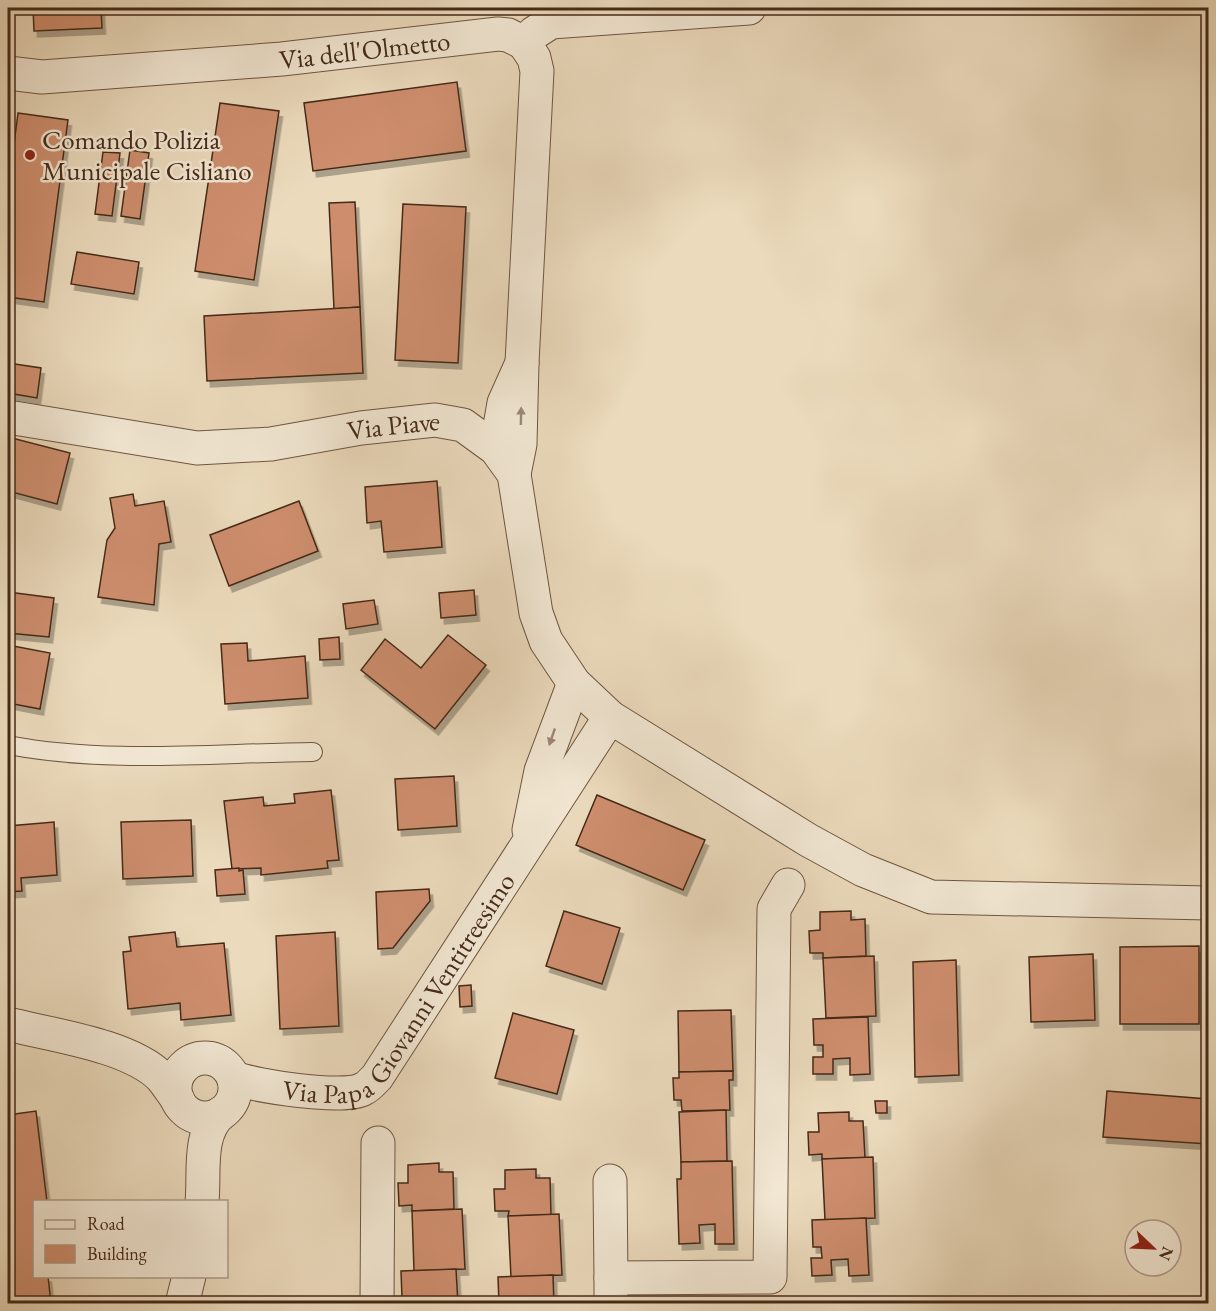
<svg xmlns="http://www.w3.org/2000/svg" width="1216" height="1311" font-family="'EB Garamond',serif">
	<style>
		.building { fill: #ce8e6e; stroke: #452a18; stroke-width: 1.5; filter: url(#shadow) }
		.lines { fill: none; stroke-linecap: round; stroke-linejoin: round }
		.service-casing { stroke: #6e5641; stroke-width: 20 }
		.minor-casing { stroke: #6e5641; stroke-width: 35 }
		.tertiary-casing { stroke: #6e5641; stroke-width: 35 }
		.service { stroke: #f2e7d3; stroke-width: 18 }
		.minor { stroke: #f2e7d3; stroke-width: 33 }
		.tertiary { stroke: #f2e7d3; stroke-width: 33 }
		.oneway { fill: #9c8876 }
		.poi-dot { fill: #8f2418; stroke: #f2e7d3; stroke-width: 2 }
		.labels { text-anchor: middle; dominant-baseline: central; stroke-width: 5; stroke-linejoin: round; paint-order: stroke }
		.street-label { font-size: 27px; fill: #452a18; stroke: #f2e7d3 }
		.poi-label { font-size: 27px; fill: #452a18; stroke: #f2e7d3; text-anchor: start }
	</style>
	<defs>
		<filter id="shadow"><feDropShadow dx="3.5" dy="6" stdDeviation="0" flood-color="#0004"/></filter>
	</defs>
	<rect width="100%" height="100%" fill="#ebdabc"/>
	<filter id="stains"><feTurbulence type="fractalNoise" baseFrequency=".00333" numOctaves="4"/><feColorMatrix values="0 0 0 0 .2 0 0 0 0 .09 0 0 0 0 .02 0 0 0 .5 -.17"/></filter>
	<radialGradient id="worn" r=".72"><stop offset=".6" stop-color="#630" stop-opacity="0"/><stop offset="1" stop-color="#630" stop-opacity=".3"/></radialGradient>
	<g class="building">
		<path d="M 33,8 L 101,8 L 102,28 L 34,31 Z"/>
		<path d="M 457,82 L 466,151 L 313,171 L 304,103 Z"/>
		<path d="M 220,103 L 279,111 L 254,280 L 195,271 Z"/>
		<path d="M 18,113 L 68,120 L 44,302 L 8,297 L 8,191 Z"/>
		<path d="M 130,150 L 149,153 L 140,219 L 121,216 Z"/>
		<path d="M 103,152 L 120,153 L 112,216 L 95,214 Z"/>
		<path d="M 355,202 L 360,307 L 334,309 L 329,203 Z"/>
		<path d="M 403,204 L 466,207 L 458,363 L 395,360 Z"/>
		<path d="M 77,252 L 139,262 L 134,294 L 71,284 Z"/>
		<path d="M 360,307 L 363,373 L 207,381 L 204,316 Z"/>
		<path d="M 8,363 L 41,368 L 37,398 L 8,393 Z"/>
		<path d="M 8,437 L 70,453 L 57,504 L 8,491 Z"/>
		<path d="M 437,481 L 442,547 L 384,552 L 381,521 L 367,523 L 365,487 Z"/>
		<path d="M 133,494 L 135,506 L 164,501 L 171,542 L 159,544 L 154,605 L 98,597 L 107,540 L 115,528 L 110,498 Z"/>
		<path d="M 299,501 L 318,551 L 229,586 L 210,535 Z"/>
		<path d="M 474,590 L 476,615 L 441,618 L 439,593 Z"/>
		<path d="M 8,592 L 54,598 L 49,637 L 8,633 Z"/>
		<path d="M 374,600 L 378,624 L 346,629 L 343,604 Z"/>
		<path d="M 448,635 L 486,665 L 435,729 L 361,670 L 385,639 L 421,668 Z"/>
		<path d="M 339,637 L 340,659 L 320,660 L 319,639 Z"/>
		<path d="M 247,643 L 248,661 L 305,656 L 308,698 L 225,704 L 221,644 Z"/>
		<path d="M 8,645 L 50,653 L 40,709 L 8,703 Z"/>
		<path d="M 454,776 L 457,826 L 398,830 L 395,779 Z"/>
		<path d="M 331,790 L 339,860 L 327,861 L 328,868 L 261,875 L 261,868 L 232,869 L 224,801 L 263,797 L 264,806 L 295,803 L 294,794 Z"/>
		<path d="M 597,795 L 705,840 L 683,890 L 576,845 Z"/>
		<path d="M 191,820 L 193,876 L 123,879 L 121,822 Z"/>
		<path d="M 54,822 L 57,875 L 21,878 L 22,891 L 8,892 L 8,826 Z"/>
		<path d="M 239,868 L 239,871 L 243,870 L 245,894 L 217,896 L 215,870 Z"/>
		<path d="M 429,889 L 430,901 L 393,948 L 378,949 L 376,892 Z"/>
		<path d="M 564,911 L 620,928 L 602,984 L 546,966 Z"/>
		<path d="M 851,911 L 851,920 L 865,919 L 866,956 L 823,958 L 823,953 L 810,953 L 809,931 L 820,930 L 820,912 Z"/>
		<path d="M 175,932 L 177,947 L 224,943 L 231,1015 L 181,1020 L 180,1003 L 128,1009 L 123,952 L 131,951 L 129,937 Z"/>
		<path d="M 335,932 L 339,1026 L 280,1029 L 276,936 Z"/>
		<path d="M 1199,946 L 1199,1024 L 1120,1024 L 1120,947 Z"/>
		<path d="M 1093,954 L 1095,1020 L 1031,1022 L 1029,957 Z"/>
		<path d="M 874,956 L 876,1016 L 826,1018 L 823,958 Z"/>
		<path d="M 956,960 L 959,1075 L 915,1077 L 913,962 Z"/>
		<path d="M 471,985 L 472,1006 L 460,1007 L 459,986 Z"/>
		<path d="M 731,1010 L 733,1071 L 679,1072 L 678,1011 Z"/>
		<path d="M 513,1013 L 574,1030 L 557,1094 L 495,1078 Z"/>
		<path d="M 868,1017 L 870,1074 L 850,1075 L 850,1058 L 833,1059 L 833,1074 L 813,1074 L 813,1057 L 823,1057 L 823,1045 L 814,1045 L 813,1019 Z"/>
		<path d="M 733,1071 L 733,1080 L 729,1080 L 730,1110 L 682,1111 L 681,1100 L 674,1100 L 673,1078 L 679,1078 L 679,1072 Z"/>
		<path d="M 1107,1091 L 1208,1099 L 1208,1144 L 1103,1137 Z"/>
		<path d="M 875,1101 L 887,1101 L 887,1113 L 876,1113 Z"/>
		<path d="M 726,1110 L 727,1161 L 681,1162 L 679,1112 Z"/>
		<path d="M 36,1111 L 47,1202 L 34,1202 L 34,1276 L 48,1276 L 51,1304 L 8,1304 L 8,1115 Z"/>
		<path d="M 849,1112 L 849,1121 L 863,1121 L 865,1158 L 822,1159 L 822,1154 L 809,1155 L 808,1132 L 819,1132 L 818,1113 Z"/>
		<path d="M 873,1157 L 875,1218 L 825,1220 L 822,1159 Z"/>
		<path d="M 732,1161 L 734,1244 L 715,1244 L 715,1224 L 699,1225 L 700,1243 L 679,1244 L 677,1179 L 681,1179 L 681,1162 Z"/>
		<path d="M 439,1163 L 439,1172 L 453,1172 L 454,1209 L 412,1211 L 412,1205 L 399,1206 L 398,1183 L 408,1183 L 408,1165 Z"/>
		<path d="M 536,1169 L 536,1178 L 550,1178 L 551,1215 L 508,1216 L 509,1211 L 495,1211 L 494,1189 L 505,1189 L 505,1170 Z"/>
		<path d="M 462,1209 L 465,1269 L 414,1271 L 412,1211 Z"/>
		<path d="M 559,1214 L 562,1275 L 511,1277 L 508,1216 Z"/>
		<path d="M 866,1218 L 869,1275 L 849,1276 L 848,1259 L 831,1260 L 832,1275 L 812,1276 L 811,1258 L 822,1258 L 821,1247 L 813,1247 L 812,1220 Z"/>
		<path d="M 456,1269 L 458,1304 L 411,1304 L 411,1297 L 402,1298 L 401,1271 Z"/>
		<path d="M 553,1275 L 554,1304 L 499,1304 L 498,1277 Z"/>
	</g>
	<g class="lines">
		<g class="service-casing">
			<path id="service" d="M 8,745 C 107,764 212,753 313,752"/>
		</g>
		<g class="minor-casing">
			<g id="minor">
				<path id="s1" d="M 8,73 L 42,77 L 282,59 L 498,34 L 508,35 L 524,43 L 534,33 L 551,22 L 749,8"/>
				<path d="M 522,363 L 537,71 L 534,58 L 524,43"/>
				<path d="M 496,449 L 504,403 L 522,363 L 520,444 L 514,474"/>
				<path d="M 529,830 L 541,771 L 574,683"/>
				<path d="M 8,1024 C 51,1035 129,1045 161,1077 C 167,1084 172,1092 178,1100"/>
				<circle cx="205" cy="1088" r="30"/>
				<path id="s2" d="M 234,1078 C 256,1086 344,1100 363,1089 C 368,1087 373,1081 377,1077 L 610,717"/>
				<path d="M 610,1181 L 611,1278"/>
				<path d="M 202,1202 C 205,1173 197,1134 221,1113"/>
				<path d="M 182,1304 L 189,1276"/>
				<path d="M 377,1304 L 378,1143"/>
				<path d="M 611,1304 L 611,1278 L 770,1277 L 774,909 L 788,885"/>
			</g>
		</g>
		<g class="tertiary-casing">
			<g id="tertiary">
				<path id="s3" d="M 8,417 L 197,448 L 271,444 L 361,428 L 435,420 L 463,425 L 496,449 L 514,474 L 536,613 L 546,641 L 574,683 L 610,717 L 808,840 L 863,870 L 931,897 L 1208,903"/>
			</g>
		</g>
		<use href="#service" class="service"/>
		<use href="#minor" class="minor"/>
		<use href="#tertiary" class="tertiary"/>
	</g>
	<defs><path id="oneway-solid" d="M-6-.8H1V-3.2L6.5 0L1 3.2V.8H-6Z" transform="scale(1.5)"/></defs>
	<g class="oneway">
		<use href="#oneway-solid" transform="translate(521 416) rotate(-89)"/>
		<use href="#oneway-solid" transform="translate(552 737) rotate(109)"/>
	</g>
	<circle class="poi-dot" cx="30" cy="155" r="6"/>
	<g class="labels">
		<g class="street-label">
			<text stroke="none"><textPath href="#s1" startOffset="358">Via dell'Olmetto</textPath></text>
			<text stroke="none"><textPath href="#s3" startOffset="390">Via Piave</textPath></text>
			<text stroke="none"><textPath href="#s2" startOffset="220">Via Papa Giovanni Ventitreesimo</textPath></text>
		</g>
		<g class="poi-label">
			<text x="42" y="139">Comando Polizia<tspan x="42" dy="31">Municipale Cisliano</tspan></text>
		</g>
	</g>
	<rect width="1216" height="1311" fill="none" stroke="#ebdabc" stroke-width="30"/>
	<rect x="9" y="9" width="1198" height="1293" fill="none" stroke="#452a18" stroke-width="3"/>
	<rect x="15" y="15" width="1186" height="1281" fill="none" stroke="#452a18" stroke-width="1.5"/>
	<rect x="33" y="1200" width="195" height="78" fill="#f2e7d3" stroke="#ad9b88" stroke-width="1.5"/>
	<rect x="45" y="1220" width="30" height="9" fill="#f2e7d3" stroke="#ad9b88" stroke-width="1.5"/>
	<text x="87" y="1230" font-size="18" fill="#452a18">Road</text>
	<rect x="45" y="1245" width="30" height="18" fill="#ce8e6e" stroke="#ad9b88" stroke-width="1.5"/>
	<text x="87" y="1260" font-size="18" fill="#452a18">Building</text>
	<g transform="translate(1153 1248) rotate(113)"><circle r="28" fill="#f2e7d3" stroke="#ad9b88" stroke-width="1.5"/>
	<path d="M0-4.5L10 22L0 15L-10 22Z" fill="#8f2418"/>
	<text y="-9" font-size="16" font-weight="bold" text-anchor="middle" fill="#452a18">N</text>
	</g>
	<rect width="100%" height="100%" filter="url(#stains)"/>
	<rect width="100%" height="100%" fill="url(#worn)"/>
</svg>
